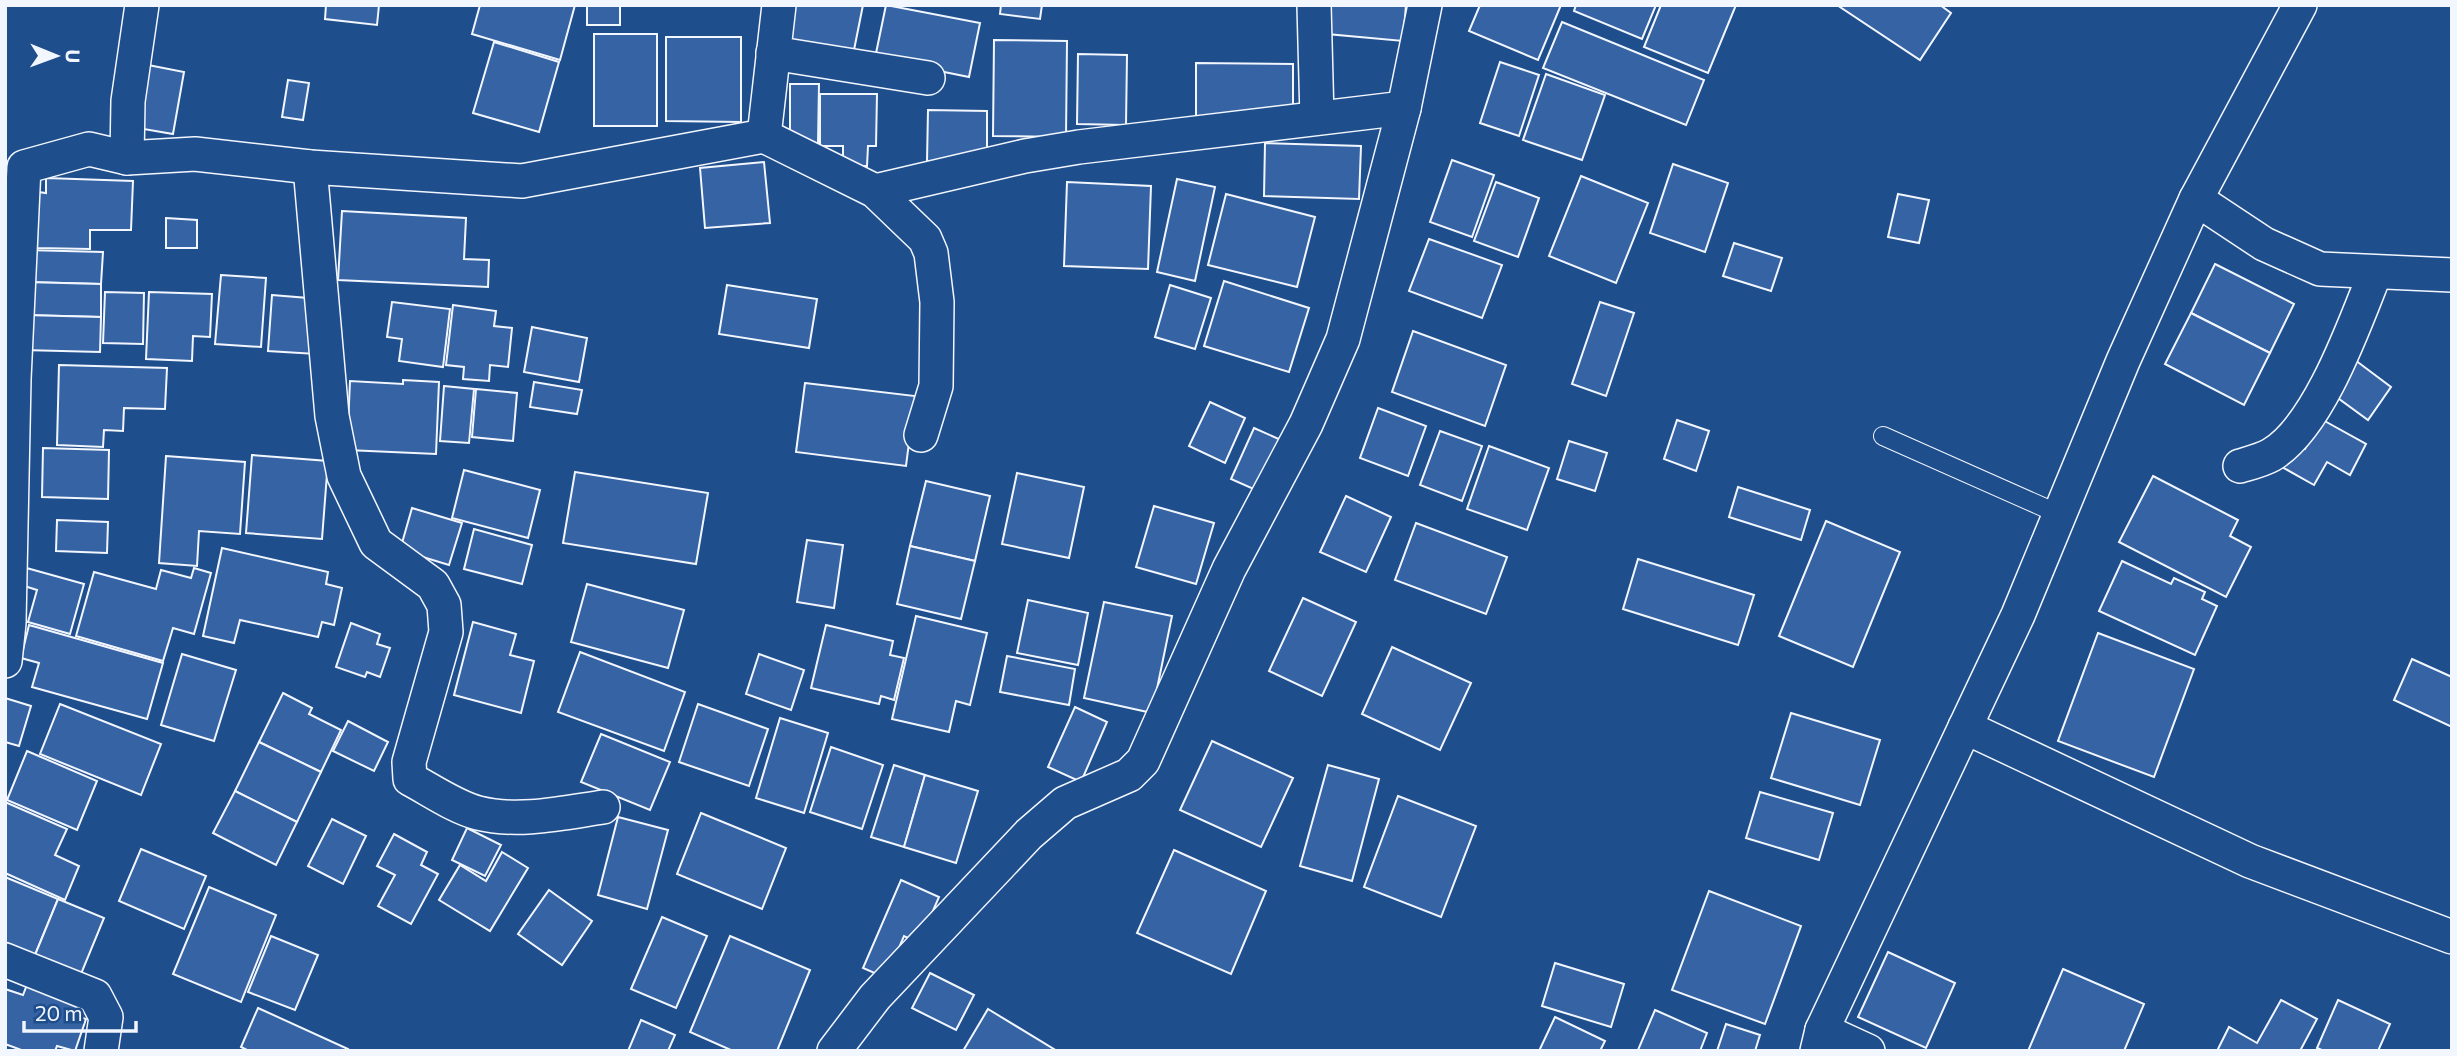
<svg xmlns="http://www.w3.org/2000/svg" width="2457" height="1056" font-family="Commissioner,sans-serif">
	<style>
		.building { fill: #3563a3; stroke: #f2f6ff; stroke-width: 2 }
		.lines { fill: none; stroke-linecap: round; stroke-linejoin: round }
		.lane-casing { stroke: #f2f6ff; stroke-width: 20 }
		.street-casing { stroke: #f2f6ff; stroke-width: 36 }
		.lane { stroke: #1f4e8c; stroke-width: 18 }
		.street { stroke: #1f4e8c; stroke-width: 33 }
	</style>
	<rect width="100%" height="100%" fill="#1f4e8c"/>
	<g class="building">
		<path d="M 326,5 L 379,5 L 377,25 L 325,19 Z"/>
		<path d="M 480,5 L 575,5 L 560,60 L 472,34 Z"/>
		<rect x="587" y="5" width="33" height="20"/>
		<path d="M 795,5 L 863,5 L 852,60 L 787,47 Z"/>
		<path d="M 886,5 L 980,23 L 969,77 L 875,58 Z"/>
		<path d="M 1001,5 L 1042,5 L 1040,19 L 1000,14 Z"/>
		<path d="M 1330,5 L 1406,5 L 1403,41 L 1327,34 Z"/>
		<path d="M 1480,5 L 1561,5 L 1538,60 L 1469,31 Z"/>
		<path d="M 1576,5 L 1656,5 L 1642,39 L 1574,11 Z"/>
		<path d="M 1661,5 L 1736,5 L 1708,73 L 1644,47 Z"/>
		<path d="M 1837,5 L 1940,5 L 1951,13 L 1920,60 Z"/>
		<path d="M 1562,22 L 1704,80 L 1686,125 L 1543,68 Z"/>
		<rect x="594" y="34" width="63" height="92"/>
		<path d="M 666,37 L 741,37 L 741,122 L 666,121 Z"/>
		<path d="M 994,40 L 1067,41 L 1066,137 L 993,136 Z"/>
		<path d="M 494,42 L 559,62 L 539,132 L 473,113 Z"/>
		<path d="M 1078,54 L 1127,55 L 1126,125 L 1077,124 Z"/>
		<path d="M 1500,62 L 1539,75 L 1519,136 L 1480,123 Z"/>
		<path d="M 1196,63 L 1293,64 L 1293,119 L 1196,118 Z"/>
		<path d="M 143,64 L 184,72 L 173,134 L 132,127 Z"/>
		<path d="M 1546,74 L 1605,95 L 1582,160 L 1523,140 Z"/>
		<path d="M 288,80 L 309,83 L 303,120 L 282,117 Z"/>
		<path d="M 790,84 L 819,84 L 818,143 L 790,143 Z"/>
		<path d="M 820,94 L 877,94 L 876,146 L 868,146 L 867,166 L 843,166 L 843,146 L 820,146 Z"/>
		<path d="M 928,110 L 987,111 L 987,161 L 927,161 Z"/>
		<path d="M 1265,143 L 1361,146 L 1359,199 L 1264,196 Z"/>
		<path d="M 1452,160 L 1494,175 L 1472,237 L 1430,222 Z"/>
		<path d="M 764,162 L 770,223 L 705,228 L 700,168 Z"/>
		<path d="M 1673,164 L 1728,183 L 1705,252 L 1650,233 Z"/>
		<path d="M 1581,176 L 1648,203 L 1616,283 L 1549,256 Z"/>
		<path d="M 46,178 L 133,181 L 131,230 L 90,230 L 90,249 L 37,248 L 38,192 L 46,193 Z"/>
		<path d="M 1177,179 L 1215,187 L 1195,281 L 1157,272 Z"/>
		<path d="M 1067,182 L 1151,186 L 1148,269 L 1064,266 Z"/>
		<path d="M 1496,182 L 1539,198 L 1518,257 L 1474,241 Z"/>
		<path d="M 1226,194 L 1315,217 L 1297,287 L 1208,265 Z"/>
		<path d="M 1898,194 L 1929,200 L 1919,243 L 1888,237 Z"/>
		<path d="M 342,211 L 466,218 L 464,259 L 489,260 L 488,287 L 338,280 Z"/>
		<path d="M 166,218 L 197,220 L 197,248 L 166,248 Z"/>
		<path d="M 1429,239 L 1502,265 L 1482,318 L 1409,291 Z"/>
		<path d="M 1734,243 L 1782,258 L 1771,291 L 1723,276 Z"/>
		<path d="M 25,250 L 103,252 L 101,284 L 25,282 Z"/>
		<path d="M 2215,264 L 2294,304 L 2270,353 L 2191,313 Z"/>
		<path d="M 221,275 L 266,278 L 261,347 L 215,344 Z"/>
		<path d="M 1224,281 L 1309,308 L 1289,372 L 1204,346 Z"/>
		<path d="M 25,282 L 101,284 L 101,317 L 24,315 Z"/>
		<path d="M 727,285 L 817,299 L 809,348 L 719,334 Z"/>
		<path d="M 1170,285 L 1211,298 L 1195,349 L 1155,337 Z"/>
		<path d="M 105,292 L 144,293 L 143,344 L 103,343 Z"/>
		<path d="M 149,292 L 212,294 L 210,337 L 193,336 L 192,361 L 146,359 Z"/>
		<path d="M 272,295 L 320,299 L 316,354 L 268,351 Z"/>
		<path d="M 392,302 L 450,309 L 443,367 L 399,361 L 402,339 L 387,337 Z"/>
		<path d="M 1600,302 L 1634,313 L 1606,396 L 1572,384 Z"/>
		<path d="M 453,305 L 496,311 L 494,326 L 512,328 L 508,367 L 490,365 L 489,381 L 463,379 L 464,367 L 446,365 Z"/>
		<path d="M 2191,313 L 2270,353 L 2244,405 L 2165,364 Z"/>
		<path d="M 24,315 L 101,317 L 100,352 L 23,350 Z"/>
		<path d="M 532,327 L 587,338 L 579,382 L 524,372 Z"/>
		<path d="M 1413,331 L 1506,365 L 1485,426 L 1392,392 Z"/>
		<path d="M 2355,360 L 2391,387 L 2368,420 L 2331,393 Z"/>
		<path d="M 59,365 L 167,368 L 165,409 L 124,408 L 123,431 L 104,430 L 103,447 L 57,445 Z"/>
		<path d="M 403,380 L 439,382 L 436,454 L 347,450 L 350,381 L 403,384 Z"/>
		<path d="M 534,382 L 582,390 L 577,414 L 530,407 Z"/>
		<path d="M 805,383 L 915,396 L 906,466 L 796,452 Z"/>
		<path d="M 444,386 L 474,389 L 469,443 L 440,441 Z"/>
		<path d="M 476,389 L 517,393 L 513,441 L 472,437 Z"/>
		<path d="M 1210,402 L 1245,418 L 1225,463 L 1189,446 Z"/>
		<path d="M 1378,408 L 1426,426 L 1408,476 L 1360,458 Z"/>
		<path d="M 2321,419 L 2366,444 L 2350,475 L 2327,462 L 2314,485 L 2282,467 L 2294,444 L 2305,449 Z"/>
		<path d="M 1677,420 L 1709,431 L 1696,471 L 1664,459 Z"/>
		<path d="M 1254,428 L 1281,440 L 1258,491 L 1231,479 Z"/>
		<path d="M 1440,431 L 1482,446 L 1462,501 L 1420,485 Z"/>
		<path d="M 1569,441 L 1607,453 L 1595,491 L 1557,479 Z"/>
		<path d="M 1489,446 L 1549,468 L 1527,530 L 1467,509 Z"/>
		<path d="M 43,448 L 109,450 L 108,499 L 42,497 Z"/>
		<path d="M 252,455 L 328,461 L 322,539 L 246,533 Z"/>
		<path d="M 166,456 L 245,462 L 240,534 L 199,531 L 197,566 L 159,563 Z"/>
		<path d="M 464,470 L 540,490 L 528,538 L 452,518 Z"/>
		<path d="M 575,472 L 708,493 L 696,564 L 563,543 Z"/>
		<path d="M 1017,473 L 1084,487 L 1069,558 L 1002,544 Z"/>
		<path d="M 2153,476 L 2238,520 L 2230,536 L 2251,547 L 2226,597 L 2119,542 Z"/>
		<path d="M 926,481 L 990,496 L 975,561 L 910,546 Z"/>
		<path d="M 1738,487 L 1810,510 L 1801,540 L 1729,517 Z"/>
		<path d="M 1346,496 L 1391,517 L 1366,572 L 1320,552 Z"/>
		<path d="M 1154,506 L 1214,523 L 1196,584 L 1136,567 Z"/>
		<path d="M 412,508 L 462,523 L 449,565 L 400,550 Z"/>
		<path d="M 57,520 L 108,522 L 107,553 L 56,551 Z"/>
		<path d="M 1826,521 L 1900,552 L 1853,667 L 1779,636 Z"/>
		<path d="M 1416,523 L 1507,557 L 1486,614 L 1395,580 Z"/>
		<path d="M 474,529 L 532,545 L 522,584 L 464,569 Z"/>
		<path d="M 807,540 L 843,545 L 834,608 L 797,602 Z"/>
		<path d="M 910,546 L 975,561 L 961,619 L 897,604 Z"/>
		<path d="M 222,548 L 328,572 L 326,584 L 342,588 L 334,625 L 322,622 L 318,637 L 240,620 L 234,643 L 203,636 Z"/>
		<path d="M 1638,559 L 1754,595 L 1738,645 L 1623,609 Z"/>
		<path d="M 2122,561 L 2171,584 L 2174,578 L 2205,592 L 2202,599 L 2217,606 L 2195,655 L 2099,611 Z"/>
		<path d="M 23,567 L 84,584 L 70,634 L 28,622 L 37,590 L 18,584 Z"/>
		<path d="M 194,568 L 211,573 L 194,634 L 173,628 L 163,661 L 76,636 L 94,572 L 156,589 L 161,570 L 191,578 Z"/>
		<path d="M 587,584 L 684,610 L 668,668 L 571,642 Z"/>
		<path d="M 1303,598 L 1356,622 L 1322,696 L 1269,671 Z"/>
		<path d="M 1028,600 L 1088,613 L 1078,665 L 1017,653 Z"/>
		<path d="M 1104,602 L 1172,616 L 1152,713 L 1084,698 Z"/>
		<path d="M 916,616 L 987,633 L 970,705 L 956,701 L 949,732 L 892,719 Z"/>
		<path d="M 473,622 L 516,634 L 510,655 L 534,661 L 521,713 L 454,695 Z"/>
		<path d="M 351,623 L 380,634 L 377,644 L 390,648 L 380,677 L 367,672 L 365,677 L 336,667 Z"/>
		<path d="M 29,625 L 163,663 L 147,719 L 32,687 L 39,663 L 21,658 Z"/>
		<path d="M 826,625 L 893,641 L 890,655 L 904,658 L 894,700 L 881,696 L 879,704 L 811,688 Z"/>
		<path d="M 2098,633 L 2194,669 L 2154,777 L 2058,741 Z"/>
		<path d="M 1392,647 L 1471,683 L 1440,750 L 1362,714 Z"/>
		<path d="M 580,652 L 685,692 L 664,751 L 558,712 Z"/>
		<path d="M 182,654 L 236,670 L 214,741 L 161,725 Z"/>
		<path d="M 759,654 L 804,670 L 791,710 L 746,694 Z"/>
		<path d="M 1007,656 L 1075,669 L 1069,705 L 1000,692 Z"/>
		<path d="M 2412,659 L 2452,677 L 2452,727 L 2394,700 Z"/>
		<path d="M 283,693 L 312,708 L 309,714 L 341,730 L 321,772 L 259,742 Z"/>
		<path d="M 5,698 L 31,706 L 19,746 L 5,742 Z"/>
		<path d="M 60,704 L 161,744 L 141,795 L 40,754 Z"/>
		<path d="M 698,704 L 768,729 L 749,786 L 679,762 Z"/>
		<path d="M 1075,707 L 1107,722 L 1081,782 L 1048,767 Z"/>
		<path d="M 1791,713 L 1880,740 L 1860,805 L 1771,778 Z"/>
		<path d="M 780,718 L 828,733 L 804,813 L 756,798 Z"/>
		<path d="M 348,721 L 388,742 L 374,771 L 333,751 Z"/>
		<path d="M 601,734 L 670,762 L 650,810 L 581,782 Z"/>
		<path d="M 1212,741 L 1293,778 L 1261,847 L 1180,810 Z"/>
		<path d="M 259,742 L 321,772 L 297,822 L 235,791 Z"/>
		<path d="M 831,747 L 883,765 L 862,829 L 810,812 Z"/>
		<path d="M 27,751 L 97,781 L 77,830 L 7,800 Z"/>
		<path d="M 894,765 L 925,775 L 904,847 L 871,837 Z"/>
		<path d="M 1328,765 L 1379,779 L 1352,881 L 1300,866 Z"/>
		<path d="M 925,775 L 978,791 L 956,863 L 904,847 Z"/>
		<path d="M 235,791 L 297,822 L 276,865 L 213,833 Z"/>
		<path d="M 1760,792 L 1833,813 L 1819,860 L 1746,838 Z"/>
		<path d="M 1398,796 L 1476,826 L 1441,917 L 1364,887 Z"/>
		<path d="M 5,802 L 67,829 L 55,855 L 79,866 L 65,900 L 5,873 Z"/>
		<path d="M 701,813 L 786,848 L 762,909 L 677,874 Z"/>
		<path d="M 618,817 L 668,830 L 647,909 L 598,895 Z"/>
		<path d="M 332,819 L 366,836 L 343,884 L 308,866 Z"/>
		<path d="M 467,828 L 501,845 L 485,876 L 452,860 Z"/>
		<path d="M 394,834 L 427,852 L 421,865 L 438,874 L 411,924 L 378,906 L 395,875 L 377,866 Z"/>
		<path d="M 141,849 L 206,876 L 184,929 L 119,901 Z"/>
		<path d="M 1174,850 L 1266,891 L 1231,974 L 1137,933 Z"/>
		<path d="M 502,852 L 528,868 L 490,931 L 439,900 L 460,865 L 486,881 Z"/>
		<path d="M 5,877 L 58,899 L 35,955 L 5,942 Z"/>
		<path d="M 901,880 L 939,897 L 919,943 L 904,936 L 886,978 L 863,968 Z"/>
		<path d="M 209,887 L 276,915 L 241,1002 L 173,974 Z"/>
		<path d="M 549,890 L 592,921 L 562,965 L 518,934 Z"/>
		<path d="M 1709,891 L 1801,926 L 1765,1024 L 1672,990 Z"/>
		<path d="M 58,899 L 104,918 L 81,974 L 35,955 Z"/>
		<path d="M 662,917 L 707,936 L 676,1008 L 631,989 Z"/>
		<path d="M 271,936 L 318,955 L 295,1010 L 248,992 Z"/>
		<path d="M 730,936 L 810,970 L 777,1051 L 733,1051 L 690,1032 Z"/>
		<path d="M 1888,952 L 1955,983 L 1926,1048 L 1858,1017 Z"/>
		<path d="M 1555,963 L 1624,984 L 1611,1027 L 1542,1006 Z"/>
		<path d="M 2063,969 L 2144,1004 L 2124,1051 L 2028,1051 Z"/>
		<path d="M 930,973 L 974,995 L 956,1030 L 912,1008 Z"/>
		<path d="M 28,982 L 80,1000 L 75,1015 L 86,1019 L 75,1051 L 57,1046 L 55,1051 L 24,1051 L 5,1044 L 5,989 L 23,995 Z"/>
		<path d="M 2281,1000 L 2317,1019 L 2300,1051 L 2217,1051 L 2229,1027 L 2257,1043 Z"/>
		<path d="M 2338,1000 L 2390,1024 L 2378,1051 L 2324,1051 L 2317,1048 Z"/>
		<path d="M 258,1008 L 348,1049 L 347,1051 L 249,1051 L 241,1047 Z"/>
		<path d="M 988,1009 L 1057,1051 L 963,1051 Z"/>
		<path d="M 1655,1010 L 1707,1033 L 1700,1051 L 1638,1050 Z"/>
		<path d="M 1555,1017 L 1605,1041 L 1600,1051 L 1539,1051 Z"/>
		<path d="M 641,1020 L 675,1035 L 668,1051 L 628,1051 Z"/>
		<path d="M 1726,1024 L 1760,1035 L 1755,1051 L 1717,1051 Z"/>
	</g>
	<g class="lines">
		<g class="lane-casing">
			<path id="lane" d="M 1883,436 L 2061,515"/>
		</g>
		<g class="street-casing">
			<g id="street">
				<path d="M 779,5 L 764,136 L 875,191 L 925,239 L 931,253 L 937,302 L 936,386 L 921,435"/>
				<path d="M 1314,5 L 1317,118"/>
				<path d="M 773,53 L 928,78"/>
				<path d="M 127,158 L 128,101 L 142,5"/>
				<path d="M 310,167 L 332,416 L 344,476 L 376,543 L 433,585 L 444,605 L 446,632 L 409,762 L 410,779 C 431,790 455,807 478,813 C 518,823 563,813 603,807"/>
				<path d="M 875,191 L 1025,156 L 1079,147 L 1404,108"/>
				<path d="M 2196,199 L 2264,244 L 2320,269 L 2452,275"/>
				<path d="M 2240,466 C 2250,463 2262,460 2271,455 C 2319,427 2355,323 2375,273"/>
				<path d="M 5,661 L 9,623 L 14,379 L 24,167 L 89,149 L 127,158 L 195,154 L 310,167 L 522,181 L 764,136"/>
				<path d="M 1965,727 L 2250,861 L 2452,937"/>
				<path d="M 5,960 L 95,996 L 106,1017 L 101,1051"/>
				<path d="M 1822,1030 L 1868,1051"/>
				<path d="M 834,1051 L 875,997 L 1029,834 L 1065,803 L 1129,775 L 1143,761 L 1229,569 L 1306,424 L 1343,339 L 1404,108 L 1425,5"/>
				<path d="M 1817,1051 L 1822,1030 L 2018,615 L 2123,361 L 2196,199 L 2300,5"/>
			</g>
		</g>
		<use href="#lane" class="lane"/>
		<use href="#street" class="street"/>
	</g>
	<rect width="2457" height="1056" fill="none" stroke="#f2f6ff" stroke-width="14"/>
	<g transform="translate(56 56) rotate(91)" stroke="#1f4e8c" stroke-width="5" paint-order="stroke">
	<path d="M0-5L12 26L0 18L-12 26Z" fill="#f2f6ff"/>
	<text y="-10" font-size="19" font-weight="bold" text-anchor="middle" fill="#f2f6ff">U</text>
	</g>
	<path d="M24 1021v10h112v-10" fill="none" stroke="#f2f6ff" stroke-width="3.5"/>
	<text x="35" y="1021" font-size="21" fill="#f2f6ff" stroke="#1f4e8c" stroke-width="5" paint-order="stroke">20 m</text>
</svg>
